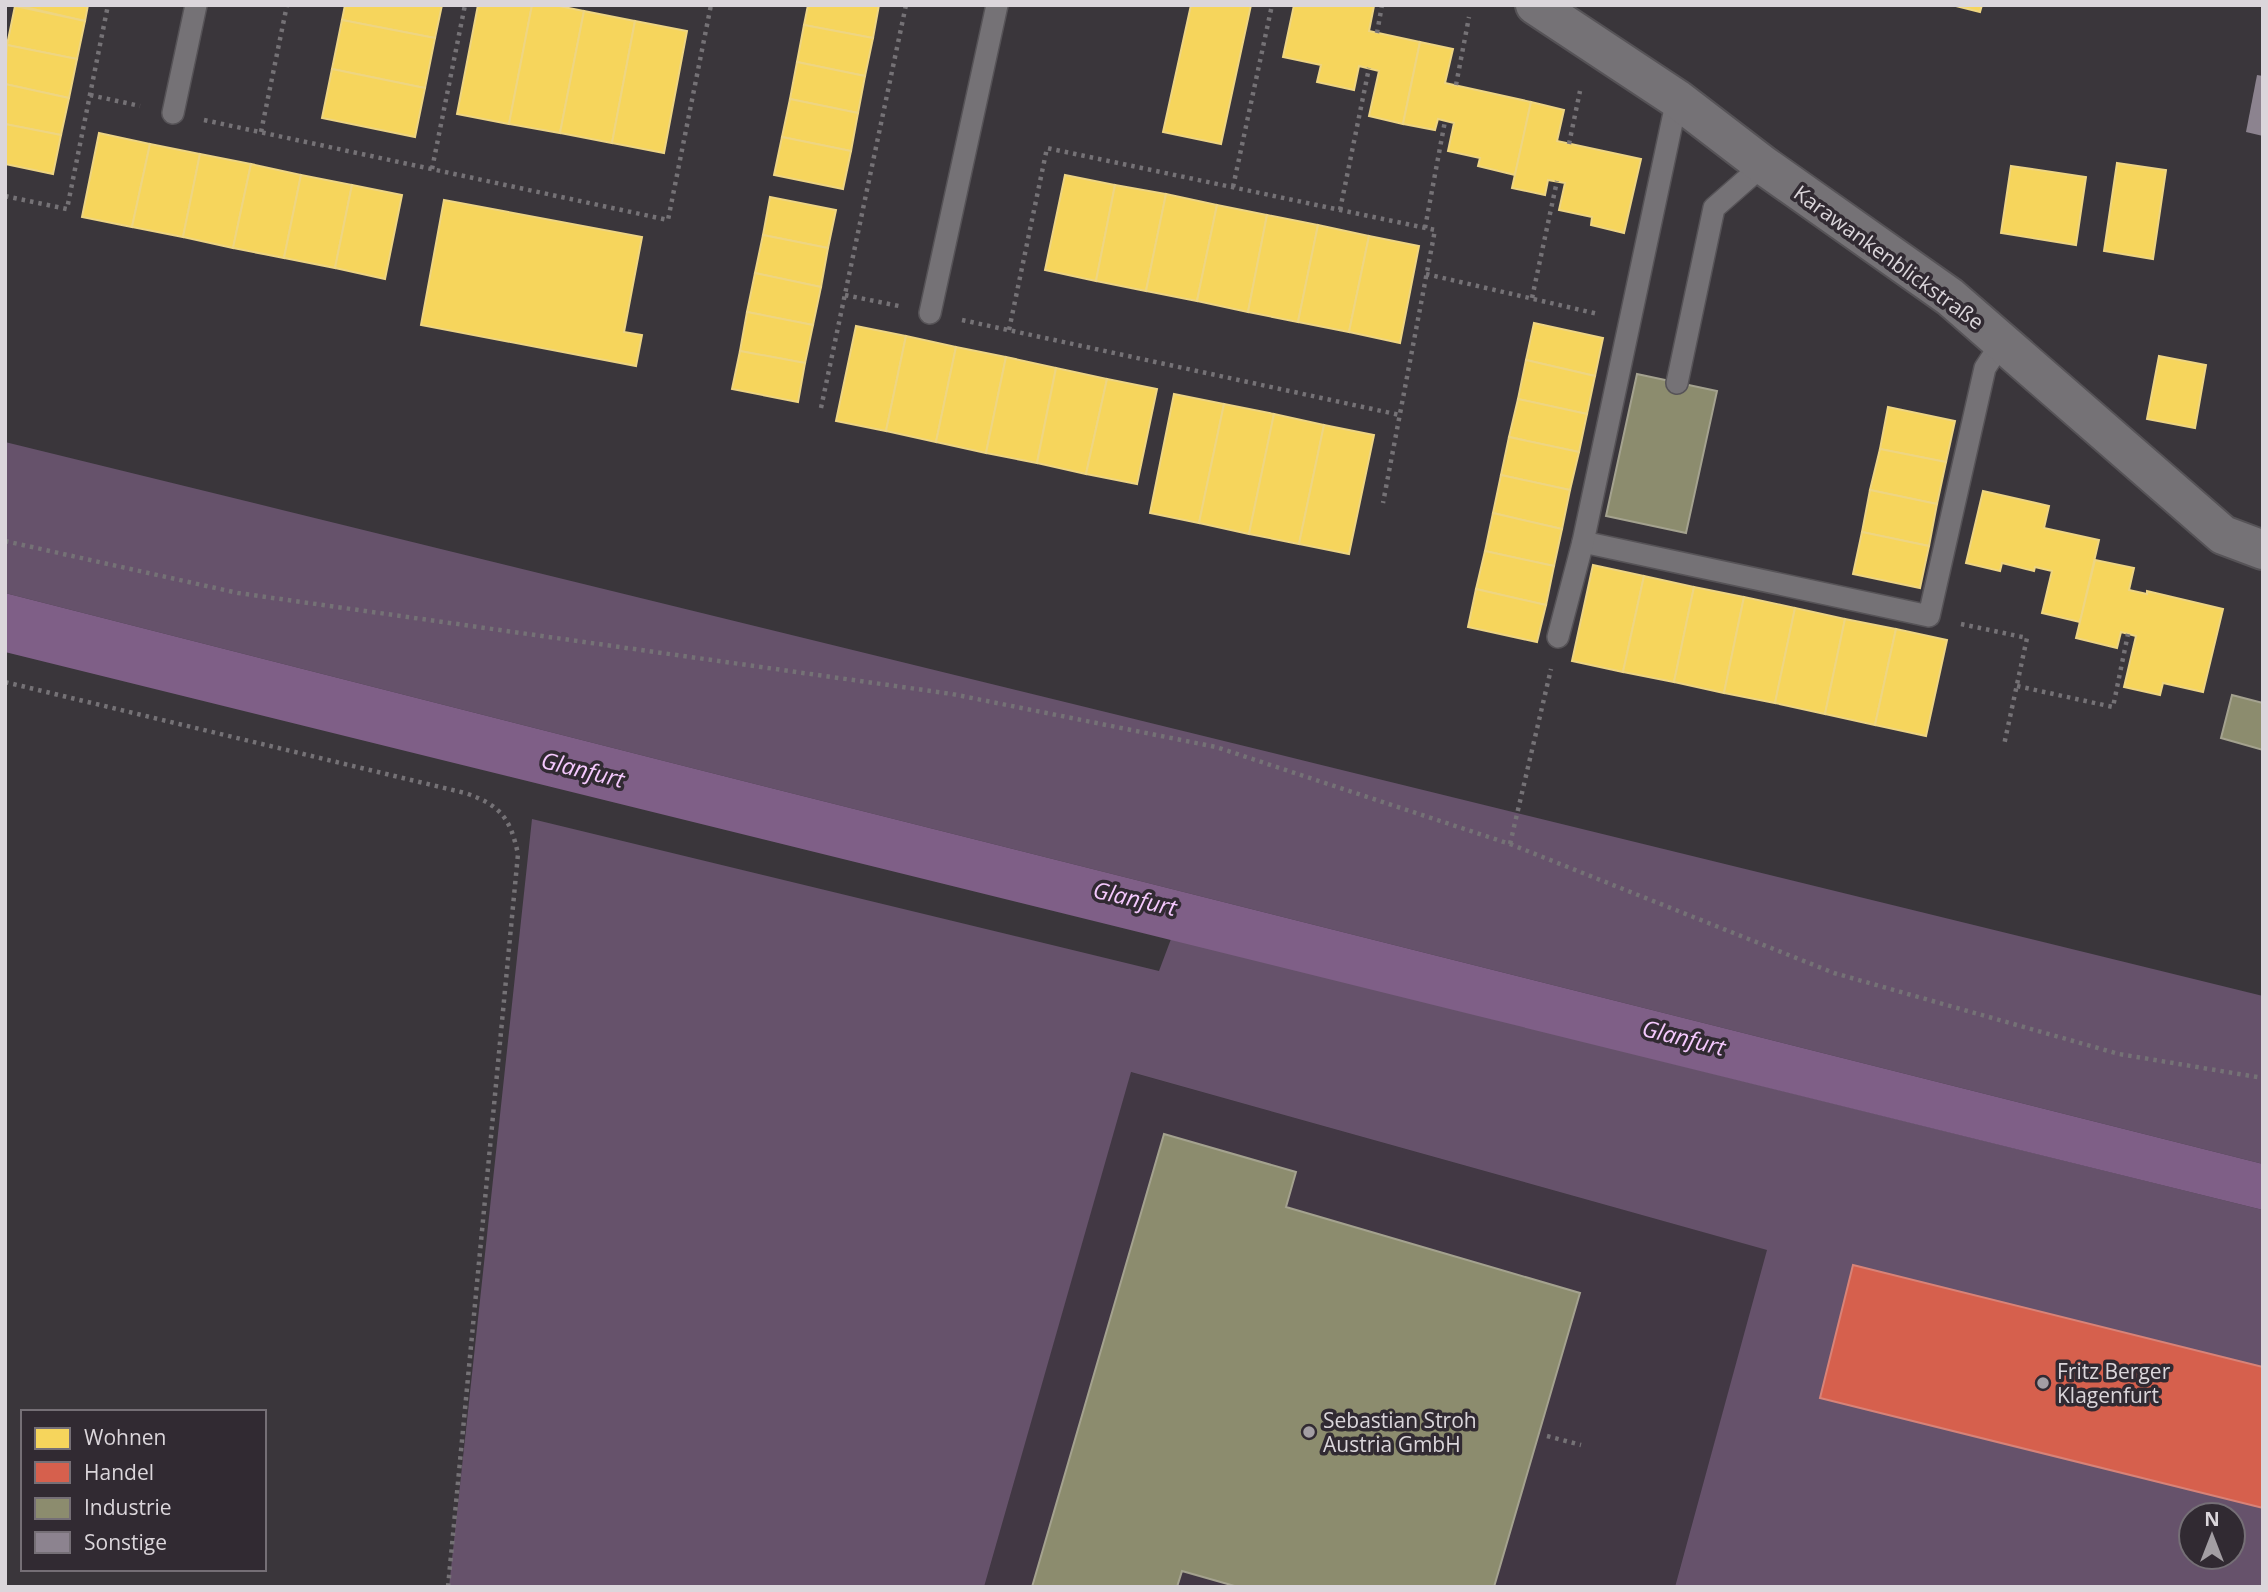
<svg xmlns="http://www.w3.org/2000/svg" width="2268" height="1592" font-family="'Open Sans',sans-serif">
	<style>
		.built { fill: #423844 }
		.green { fill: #66526b; fill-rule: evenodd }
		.water { fill: #7f5f87 }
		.homes { fill: #f6d55c; stroke: #eed582; stroke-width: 2 }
		.shops { fill: #d6604d; stroke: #d88378; stroke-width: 2 }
		.industry { fill: #8c8c6e; stroke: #a4a28f; stroke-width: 2 }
		.building { fill: #8c838f }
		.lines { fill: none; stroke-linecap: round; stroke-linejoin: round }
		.lane-casing { stroke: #565357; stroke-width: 24 }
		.street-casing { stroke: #565357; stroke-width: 42 }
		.path { stroke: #757276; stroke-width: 4.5; stroke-dasharray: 3.5 5; stroke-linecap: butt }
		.lane { stroke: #757276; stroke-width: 21 }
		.street { stroke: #757276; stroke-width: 38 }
		.poi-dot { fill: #a39ea3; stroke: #312a32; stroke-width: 2.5 }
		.labels { text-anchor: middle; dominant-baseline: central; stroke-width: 7; stroke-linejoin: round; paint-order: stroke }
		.street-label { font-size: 21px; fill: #dbd6db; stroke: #312a32 }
		.poi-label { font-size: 21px; fill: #dbd6db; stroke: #312a32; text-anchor: start }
		.water-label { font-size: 23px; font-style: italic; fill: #f5c9fe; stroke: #312a32 }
	</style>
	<rect width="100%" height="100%" fill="#3a363b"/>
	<path class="built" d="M 1130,1072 L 1768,1250 L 1675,1587 L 984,1587 Z"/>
	<g class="green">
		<path d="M 5,442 L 2263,996 L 2263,1164 L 680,765 L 5,593 Z"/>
		<path d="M 532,819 L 1159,971 L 1171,939 L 2263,1210 L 2263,1587 L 1675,1587 L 1767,1250 L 1131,1072 L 984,1587 L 449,1587 ZM 2191,1515 L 2233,1515 L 2233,1557 L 2191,1557 Z"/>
	</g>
	<path class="water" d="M 5,593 L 680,765 L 2263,1164 L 2263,1210 L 5,652 Z"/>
	<g class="homes">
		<path d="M 16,5 L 88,5 L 85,21 Z"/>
		<path d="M 345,5 L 442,5 L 435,38 L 342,20 Z"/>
		<path d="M 478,5 L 532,5 L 509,124 L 457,114 Z"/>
		<path d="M 532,5 L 554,5 L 584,11 L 560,133 L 509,124 Z"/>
		<path d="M 808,5 L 879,5 L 873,38 L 804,25 Z"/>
		<path d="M 1191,5 L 1251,5 L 1221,144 L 1163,132 Z"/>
		<path d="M 1294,5 L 1374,6 L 1369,31 L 1420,42 L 1403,124 L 1369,116 L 1379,71 L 1359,66 L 1354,90 L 1317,82 L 1321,65 L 1283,57 Z"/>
		<path d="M 1952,5 L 1982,5 L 1980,12 Z"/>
		<path d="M 15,6 L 85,21 L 77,59 L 7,45 Z"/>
		<path d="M 584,11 L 635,21 L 612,143 L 560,133 Z"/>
		<path d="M 342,20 L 435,38 L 425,88 L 332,69 Z"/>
		<path d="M 635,21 L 687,31 L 664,153 L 612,143 Z"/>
		<path d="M 804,25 L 873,38 L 865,76 L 797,62 Z"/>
		<path d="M 1420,42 L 1453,49 L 1445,83 L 1531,102 L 1515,175 L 1478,166 L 1480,158 L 1448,151 L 1454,123 L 1438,119 L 1435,130 L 1403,124 Z"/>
		<path d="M 7,45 L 77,59 L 69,98 L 5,84 Z"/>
		<path d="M 797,62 L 865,76 L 858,113 L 790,99 Z"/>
		<path d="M 332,69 L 425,88 L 415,137 L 322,118 Z"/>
		<path d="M 5,84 L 69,98 L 61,135 L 5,124 Z"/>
		<path d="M 790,99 L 858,113 L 851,151 L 782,137 Z"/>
		<path d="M 1531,102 L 1564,110 L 1557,141 L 1641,159 L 1624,233 L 1591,225 L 1592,217 L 1559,210 L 1565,183 L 1548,180 L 1545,195 L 1512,188 Z"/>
		<path d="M 5,124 L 61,135 L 53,174 L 5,164 Z"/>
		<path d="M 99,133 L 150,144 L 132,227 L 82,217 Z"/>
		<path d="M 782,137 L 851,151 L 843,189 L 774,175 Z"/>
		<path d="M 150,144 L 200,154 L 183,237 L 132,227 Z"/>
		<path d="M 200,154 L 251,164 L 233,248 L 183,237 Z"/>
		<path d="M 2117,163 L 2166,170 L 2153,259 L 2104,251 Z"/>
		<path d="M 251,164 L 301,175 L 284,258 L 233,248 Z"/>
		<path d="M 2011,166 L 2086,177 L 2076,245 L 2001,233 Z"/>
		<path d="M 301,175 L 352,185 L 335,268 L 284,258 Z"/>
		<path d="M 1065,175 L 1115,185 L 1096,281 L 1045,270 Z"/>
		<path d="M 352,185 L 402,195 L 385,279 L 335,268 Z"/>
		<path d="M 1115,185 L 1166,194 L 1146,291 L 1096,281 Z"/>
		<path d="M 1166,194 L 1217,205 L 1197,301 L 1146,291 Z"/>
		<path d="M 770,197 L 836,210 L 828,248 L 763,235 Z"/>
		<path d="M 444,200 L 642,237 L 624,332 L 642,335 L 636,366 L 421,325 Z"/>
		<path d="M 1217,205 L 1267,215 L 1248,312 L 1197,301 Z"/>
		<path d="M 1267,215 L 1318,225 L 1298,322 L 1248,312 Z"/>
		<path d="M 1318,225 L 1369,236 L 1349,332 L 1298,322 Z"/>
		<path d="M 763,235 L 828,248 L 821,287 L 755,273 Z"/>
		<path d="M 1369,236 L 1419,246 L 1400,343 L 1349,332 Z"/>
		<path d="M 755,273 L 821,287 L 813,325 L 747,312 Z"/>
		<path d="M 747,312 L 813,325 L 805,363 L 740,351 Z"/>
		<path d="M 1534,323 L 1603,338 L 1595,376 L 1526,360 Z"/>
		<path d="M 856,326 L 906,336 L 886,431 L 836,421 Z"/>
		<path d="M 906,336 L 956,347 L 936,442 L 886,431 Z"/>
		<path d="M 956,347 L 1006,357 L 986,453 L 936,442 Z"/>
		<path d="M 740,351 L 805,363 L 798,402 L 732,389 Z"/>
		<path d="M 2159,356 L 2206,365 L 2195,428 L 2147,419 Z"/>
		<path d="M 1006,357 L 1056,368 L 1037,463 L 986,453 Z"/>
		<path d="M 1526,360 L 1595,376 L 1587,414 L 1518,399 Z"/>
		<path d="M 1056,368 L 1107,379 L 1086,474 L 1037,463 Z"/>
		<path d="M 1107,379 L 1157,389 L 1137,484 L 1086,474 Z"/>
		<path d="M 1174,394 L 1224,404 L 1199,523 L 1150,513 Z"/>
		<path d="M 1518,399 L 1587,414 L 1579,452 L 1509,437 Z"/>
		<path d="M 1224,404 L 1274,414 L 1249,534 L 1199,523 Z"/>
		<path d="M 1888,407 L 1955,421 L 1946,462 L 1880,449 Z"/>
		<path d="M 1274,414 L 1324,425 L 1299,544 L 1249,534 Z"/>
		<path d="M 1324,425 L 1374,435 L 1349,554 L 1299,544 Z"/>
		<path d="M 1509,437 L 1579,452 L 1570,490 L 1501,475 Z"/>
		<path d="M 1880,449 L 1946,462 L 1937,504 L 1870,490 Z"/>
		<path d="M 1501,475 L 1570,490 L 1562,529 L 1493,513 Z"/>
		<path d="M 1870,490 L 1937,504 L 1929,546 L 1862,532 Z"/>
		<path d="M 1983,491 L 2049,506 L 2044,528 L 2099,540 L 2080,622 L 2042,613 L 2052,571 L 2035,567 L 2034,571 L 2002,563 L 2000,571 L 1966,563 Z"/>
		<path d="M 1493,513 L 1562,529 L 1554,566 L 1485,551 Z"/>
		<path d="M 1862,532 L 1929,546 L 1920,588 L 1853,574 Z"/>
		<path d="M 1485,551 L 1554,566 L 1546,605 L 1476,589 Z"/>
		<path d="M 2095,560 L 2134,568 L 2129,590 L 2147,594 L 2147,591 L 2223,609 L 2203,692 L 2163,683 L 2160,695 L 2124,687 L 2136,636 L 2121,632 L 2117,648 L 2076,638 Z"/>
		<path d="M 1593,565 L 1644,576 L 1623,672 L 1572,661 Z"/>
		<path d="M 1644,576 L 1694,587 L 1674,682 L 1623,672 Z"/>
		<path d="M 1694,587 L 1744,597 L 1724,693 L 1674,682 Z"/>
		<path d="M 1476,589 L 1546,605 L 1537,642 L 1468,627 Z"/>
		<path d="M 1744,597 L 1795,608 L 1775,703 L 1724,693 Z"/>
		<path d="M 1795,608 L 1845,619 L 1825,714 L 1775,703 Z"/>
		<path d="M 1845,619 L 1896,629 L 1875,725 L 1825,714 Z"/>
		<path d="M 1896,629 L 1947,640 L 1926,736 L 1875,725 Z"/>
	</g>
	<path class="shops" d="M 1853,1265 L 2263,1367 L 2263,1508 L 1820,1398 Z"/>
	<g class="industry">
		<path d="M 1637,374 L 1717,391 L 1686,533 L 1606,516 Z"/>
		<path d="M 2232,695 L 2263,703 L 2263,750 L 2221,738 Z"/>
		<path d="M 1164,1134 L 1296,1172 L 1286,1207 L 1580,1293 L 1494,1587 L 1238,1587 L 1182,1571 L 1177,1587 L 1032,1587 Z"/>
	</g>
	<path class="building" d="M 2257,75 L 2263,76 L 2263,136 L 2246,132 Z"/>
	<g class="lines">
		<g class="lane-casing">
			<g id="lane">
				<path d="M 173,113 L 196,5"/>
				<path d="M 930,313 L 997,5"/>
				<path d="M 1677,383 L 1714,208 L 1763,165"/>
				<path d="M 1583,542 L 1929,616 L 1985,368 L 2002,342"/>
				<path d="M 1558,637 L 1583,542 L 1677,99"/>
			</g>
		</g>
		<g class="street-casing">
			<path id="street" d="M 1535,5 L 1677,99 L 1763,165 L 1950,297 L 2223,535 L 2263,550"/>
		</g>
		<g class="path">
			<path d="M 1377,33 L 1382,5"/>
			<path d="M 1456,85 L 1469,17"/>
			<path d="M 90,95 L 140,106"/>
			<path d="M 204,120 L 668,220 L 711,5"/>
			<path d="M 261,132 L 287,5"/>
			<path d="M 1569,144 L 1580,91"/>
			<path d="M 432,169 L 465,5"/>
			<path d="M 1233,187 L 1272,5"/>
			<path d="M 5,196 L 67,209 L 108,5"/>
			<path d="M 1340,210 L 1369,68"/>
			<path d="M 1425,228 L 1445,121"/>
			<path d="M 1426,274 L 1598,314"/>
			<path d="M 845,295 L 899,306"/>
			<path d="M 1532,298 L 1557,181"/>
			<path d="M 962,320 L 1400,415"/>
			<path d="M 1009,330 L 1047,148 L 1435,230 L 1383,503"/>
			<path d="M 821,408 L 906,5"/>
			<path d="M 5,541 L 238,593 L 952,694 L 1216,747 L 1510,844 L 1834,973 L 2119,1054 L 2263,1078"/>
			<path d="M 1961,624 L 2027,638 L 2004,745"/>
			<path d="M 5,682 L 465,793 C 500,805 510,817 518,854 L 448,1587"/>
			<path d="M 2017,686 L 2113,707 L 2128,634"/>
			<path d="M 1510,844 L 1551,669"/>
			<path d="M 1547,1436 L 1581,1445"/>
		</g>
		<use href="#lane" class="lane"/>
		<use href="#street" class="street"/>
	</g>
	<g class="poi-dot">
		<circle cx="2043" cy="1383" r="7"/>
		<circle cx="1309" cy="1432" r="7"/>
	</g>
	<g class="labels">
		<g class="street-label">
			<text transform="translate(1889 257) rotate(36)">Karawankenblickstraße</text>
		</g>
		<g class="poi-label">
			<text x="2057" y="1371">Fritz Berger<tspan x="2057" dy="24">Klagenfurt</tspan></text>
			<text x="1323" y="1420">Sebastian Stroh<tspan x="1323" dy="24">Austria GmbH</tspan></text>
		</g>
		<g class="water-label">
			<text transform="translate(583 769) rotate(14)">Glanfurt</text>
			<text transform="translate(1135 898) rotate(13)">Glanfurt</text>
			<text transform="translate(1684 1037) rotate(14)">Glanfurt</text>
		</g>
	</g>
	<rect width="2268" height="1592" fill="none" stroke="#dbd6db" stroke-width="14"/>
	<rect x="21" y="1410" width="245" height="161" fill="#312a32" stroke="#756f76" stroke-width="2"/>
	<rect x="35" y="1428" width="35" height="21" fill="#f6d55c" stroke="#756f76" stroke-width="2"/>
	<text x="84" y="1445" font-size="21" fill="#dbd6db">Wohnen</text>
	<rect x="35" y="1462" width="35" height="21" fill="#d6604d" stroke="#756f76" stroke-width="2"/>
	<text x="84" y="1480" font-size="21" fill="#dbd6db">Handel</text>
	<rect x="35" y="1498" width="35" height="21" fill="#8c8c6e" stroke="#756f76" stroke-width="2"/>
	<text x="84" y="1515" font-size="21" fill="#dbd6db">Industrie</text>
	<rect x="35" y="1532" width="35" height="21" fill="#8c838f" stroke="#756f76" stroke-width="2"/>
	<text x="84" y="1550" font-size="21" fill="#dbd6db">Sonstige</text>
	<g transform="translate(2212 1536)"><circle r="33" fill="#312a32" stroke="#756f76" stroke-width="2"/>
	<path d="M0-5L12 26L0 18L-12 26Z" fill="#a39ea3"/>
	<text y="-10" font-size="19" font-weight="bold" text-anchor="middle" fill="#dbd6db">N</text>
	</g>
</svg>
